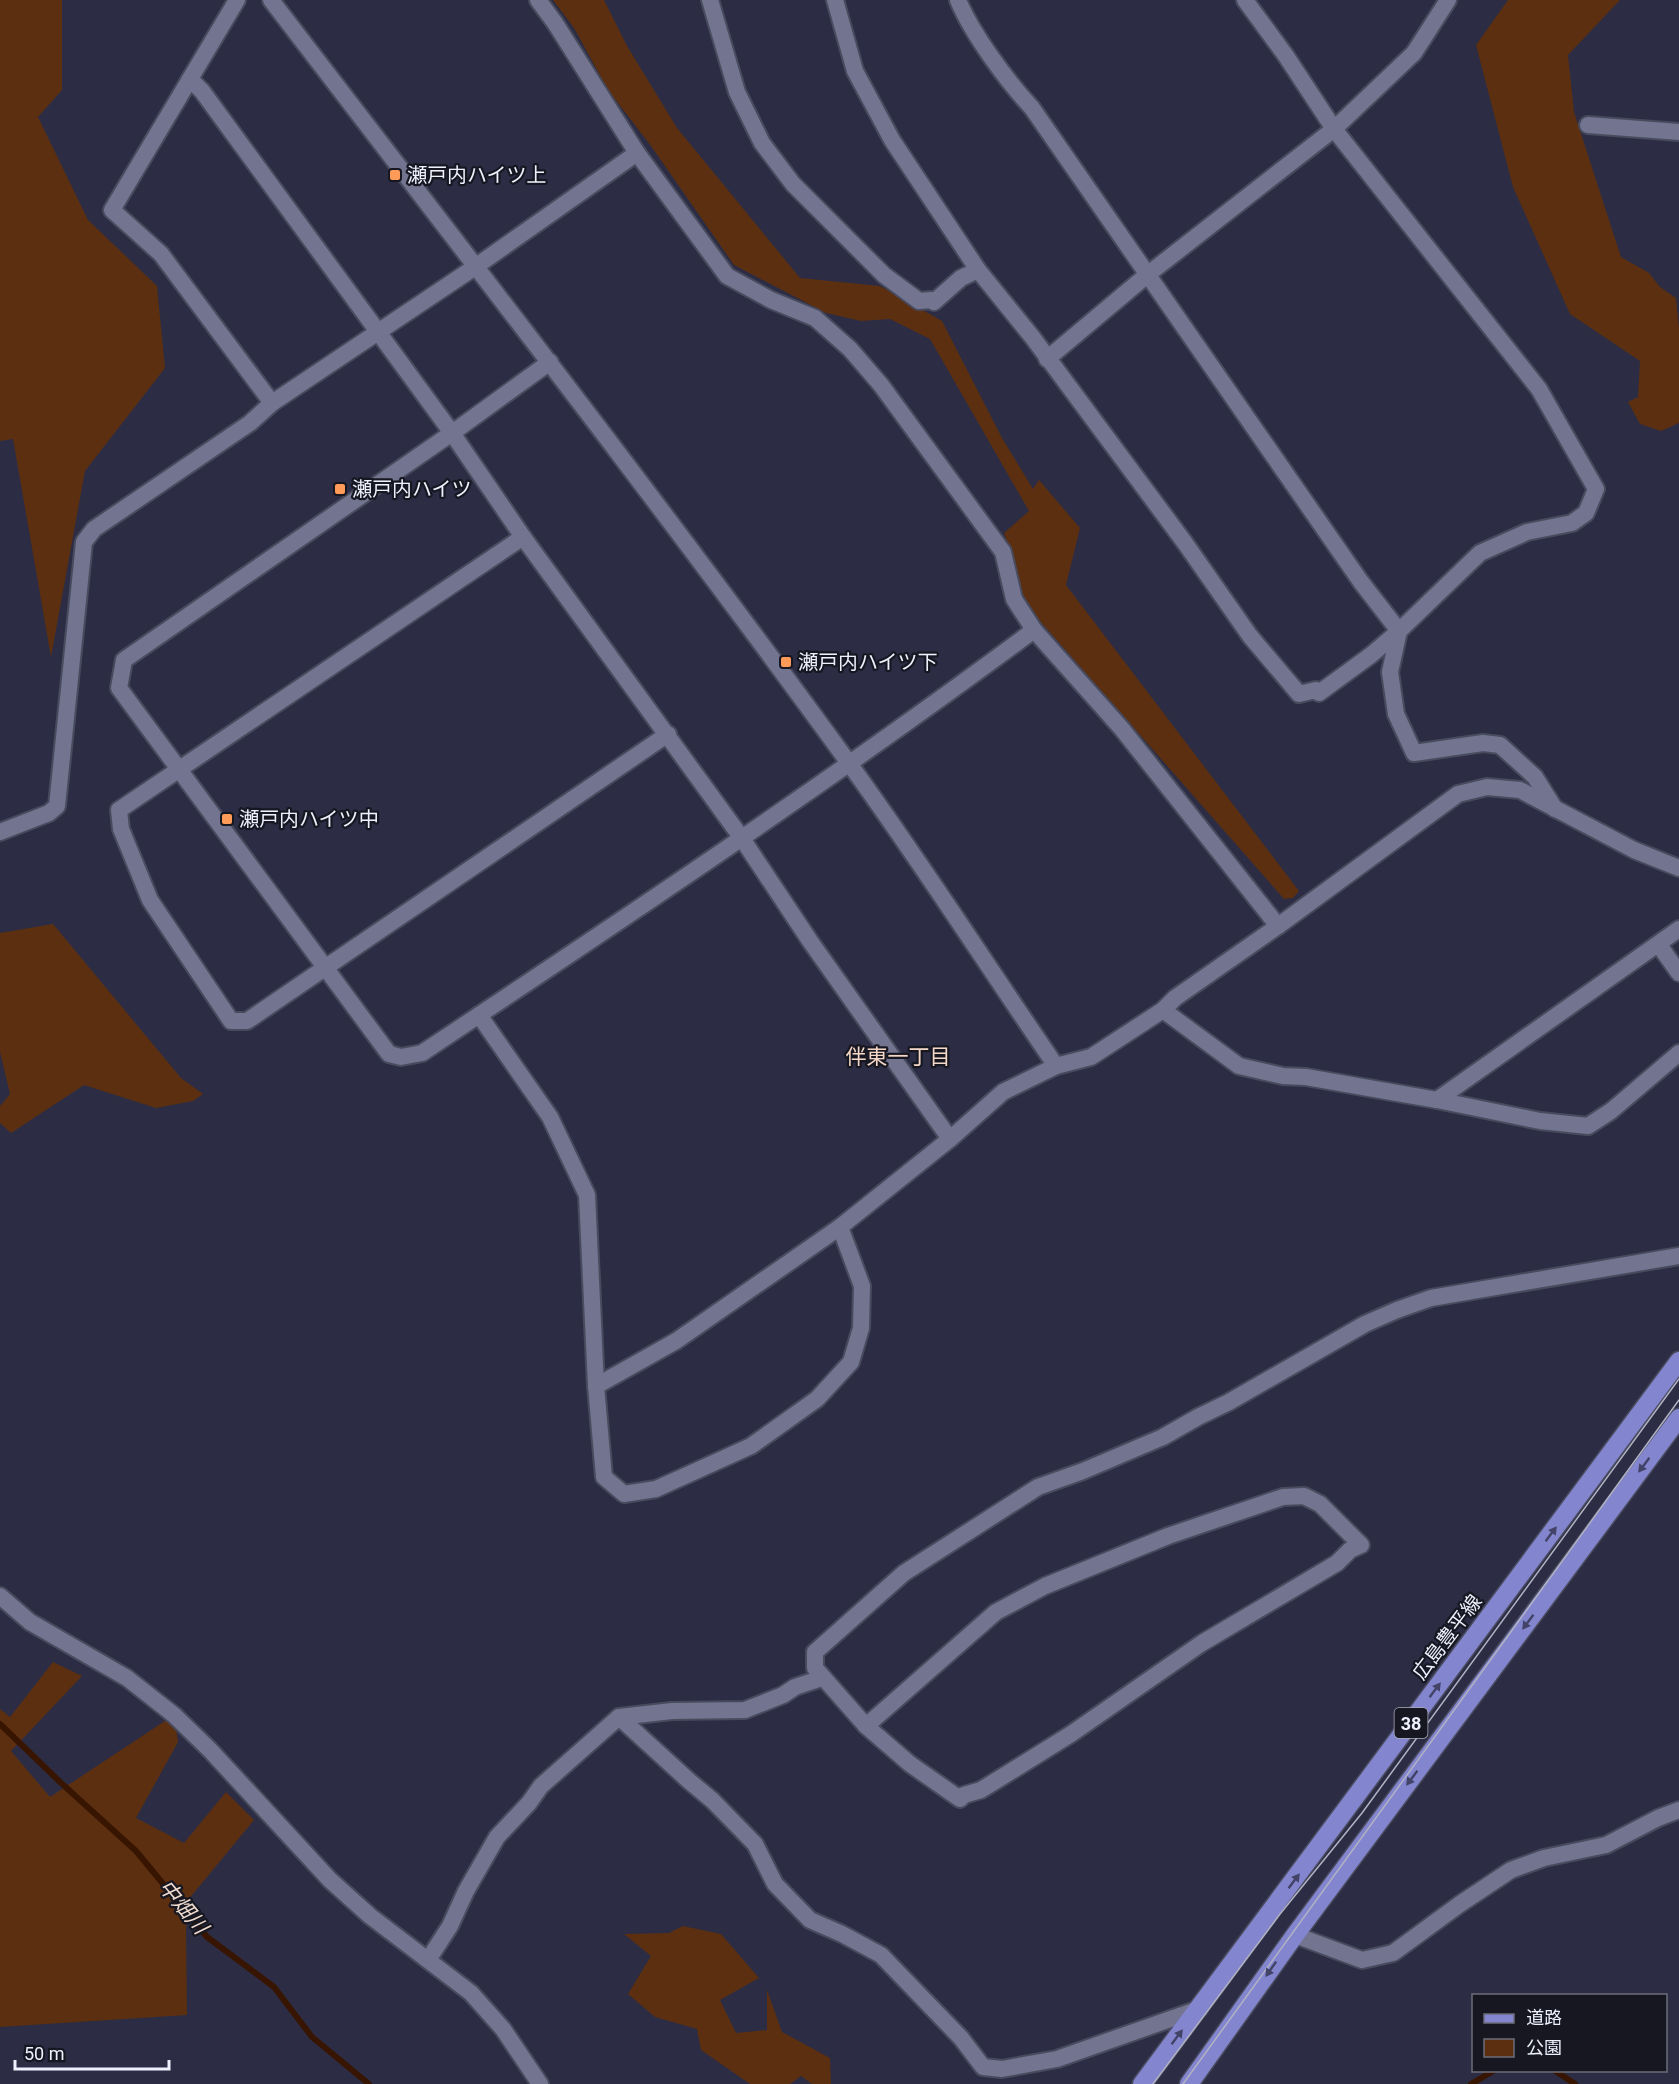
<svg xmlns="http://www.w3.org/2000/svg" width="1679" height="2084" font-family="Roboto,'Noto Sans JP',sans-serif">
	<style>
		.green { fill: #5b2f10 }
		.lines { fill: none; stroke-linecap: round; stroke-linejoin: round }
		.stream { stroke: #381500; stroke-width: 6 }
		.street-casing { stroke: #484a5d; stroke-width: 20 }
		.primary-casing { stroke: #484a5d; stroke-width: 21 }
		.street { stroke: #727490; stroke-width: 16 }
		.primary { stroke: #8385cf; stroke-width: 18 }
		.tram { stroke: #b1b3c3; stroke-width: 1.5 }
		.oneway { fill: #424367 }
		.poi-dot { fill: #ff9b59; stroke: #161721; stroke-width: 2 }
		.labels { text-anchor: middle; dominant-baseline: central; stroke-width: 4.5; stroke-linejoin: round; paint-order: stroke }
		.shield { fill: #161721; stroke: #adafbb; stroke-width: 1.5 }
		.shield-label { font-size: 18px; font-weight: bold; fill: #eef0fd }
		.poi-label { font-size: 20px; fill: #eef0fd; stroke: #161721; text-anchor: start }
		.street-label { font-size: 20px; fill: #eef0fd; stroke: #161721 }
		.neighbourhood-label { font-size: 21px; fill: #f4d7c6; stroke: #161721 }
		.water-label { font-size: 21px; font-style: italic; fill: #f1dcd0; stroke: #161721 }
	</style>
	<rect width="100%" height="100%" fill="#2c2d45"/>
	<g class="green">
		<path d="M 0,0 L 62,0 L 62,90 L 38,117 L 88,220 L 157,286 L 165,368 L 85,471 L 51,657 L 13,439 L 0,441 Z"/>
		<path d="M 553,0 L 604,0 L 627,46 L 677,128 L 800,278 L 880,286 L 942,321 L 1002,438 L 1033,489 L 1039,480 L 1080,528 L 1066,585 L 1299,891 L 1293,898 L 1284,899 L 1025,604 C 1017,581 1013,557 1004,533 L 1029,511 L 930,339 L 890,319 L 861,321 L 826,313 L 734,265 L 651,146 L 608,90 L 574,28 Z"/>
		<path d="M 1508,0 L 1620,0 L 1568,55 L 1574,112 L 1621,257 L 1649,273 L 1660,287 L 1676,298 L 1679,329 L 1679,423 L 1661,431 L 1640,424 L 1628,402 L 1638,397 L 1640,361 L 1570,314 L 1513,187 L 1476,45 Z"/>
		<path d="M 53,924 L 181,1078 L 203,1094 L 193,1101 L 156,1108 L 84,1085 L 11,1133 L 0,1123 L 0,1106 L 10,1094 L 0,1052 L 0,933 Z"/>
		<path d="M 53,1662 L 82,1676 L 11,1751 L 50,1797 L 174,1715 L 178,1742 L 136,1818 L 184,1843 L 226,1792 L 254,1820 L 188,1900 L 186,1930 L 187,2015 L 0,2027 L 0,1709 L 10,1717 Z"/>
		<path d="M 683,1926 L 721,1934 L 759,1978 L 720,2000 L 736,2033 L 767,2030 L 767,1990 L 782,2032 L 830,2058 L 831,2084 L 812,2084 L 801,2076 L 790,2084 L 750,2084 L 701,2050 L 697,2029 L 655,2017 L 628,1994 L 651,1956 L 624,1934 L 669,1933 Z"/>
	</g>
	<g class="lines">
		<g class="stream">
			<path d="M 0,1724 L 60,1782 L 136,1851 L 207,1937 L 274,1987 L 312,2037 L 369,2084"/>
			<path d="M 1554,2070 L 1575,2084"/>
			<path d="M 1471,2084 L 1495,2070"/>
		</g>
		<g class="street-casing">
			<g id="street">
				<path d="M 237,0 L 112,210 L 161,254 L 272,403"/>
				<path d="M 271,0 C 464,252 659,502 846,759 C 919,859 986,964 1056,1066"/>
				<path d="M 538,0 L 555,23 L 637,153 L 727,276 L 771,300 L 815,318 L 850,349 L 881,385 L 1003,552 L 1014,599 L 1034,630 L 1122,729 L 1278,926"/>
				<path d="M 710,0 L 737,92 L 762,143 L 793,184 L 884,275 L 919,301 L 931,300 L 934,302 L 961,278 L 978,270"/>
				<path d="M 835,0 L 855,71 L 892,140 L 978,270 L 1033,338 L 1185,543 L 1250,636 L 1299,694 L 1316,690 L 1319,693 L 1371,655 L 1399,631 L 1480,553 L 1527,532 L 1572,523 L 1586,513 L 1596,489 L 1539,389 L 1334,129 L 1286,56 L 1245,0"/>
				<path d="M 958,0 C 972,34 1007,81 1032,108 L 1361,582 L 1399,631 L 1390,672 L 1396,714 L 1414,753 L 1483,743 L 1500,745 L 1535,777 L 1555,809"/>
				<path d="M 190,79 L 202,91 L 452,433 L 523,537 L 741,837 L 810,941 L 950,1139"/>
				<path d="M 1588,125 L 1679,132"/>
				<path d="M 1047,359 L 1147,275 L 1334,129 L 1414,53 L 1448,0"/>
				<path d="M 550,362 L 452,433 L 124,660 L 119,688 L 389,1054 L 401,1057 L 422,1053 C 628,916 835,778 1034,630"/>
				<path d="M 523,537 L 119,810 L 121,829 L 150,900 L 231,1021 L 247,1021 L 668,734"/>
				<path d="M 0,832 L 49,813 L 57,806 L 84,542 L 94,529 L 250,423 L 272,403 L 475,267 L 637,153"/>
				<path d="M 1659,945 L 1679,973"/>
				<path d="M 1163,1010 L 1239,1066 L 1283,1076 L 1306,1077 L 1437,1100 L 1540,1121 L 1588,1126 L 1611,1111 L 1679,1053"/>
				<path d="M 479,1015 L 550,1117 L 587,1195 L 596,1386 L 604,1477 L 624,1494 L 656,1489 L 751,1446 L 817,1399 L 851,1362 L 861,1328 L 862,1286 L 840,1227"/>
				<path d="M 1437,1100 L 1679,929"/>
				<path d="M 596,1386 L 676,1341 L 840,1227 L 950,1139 L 1003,1092 L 1056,1066 L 1091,1057 L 1163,1010 L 1175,998 L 1278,926 L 1458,794 L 1487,787 L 1520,790 L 1634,850 L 1679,868"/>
				<path d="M 1304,1496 L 1320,1504 L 1361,1545 L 1350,1550 L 1337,1563 L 1202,1643 L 1071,1734 L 981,1790 L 964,1795 L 960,1799 L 910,1764 L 866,1726 L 996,1612 L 1045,1586 L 1168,1536 L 1283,1497 Z"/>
				<path d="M 0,1596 L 30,1622 L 127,1678 L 174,1715 L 210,1750 L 330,1880 L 370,1916 L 471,1993 L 503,2029 L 540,2084"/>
				<path d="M 619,1717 L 688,1780 L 712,1800 L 755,1844 L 775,1884 L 810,1920 L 842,1934 L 881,1955 L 961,2038 L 983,2067 L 1002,2069 L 1057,2059 L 1199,2009"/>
				<path d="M 866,1726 L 815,1668 L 815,1652 L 904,1573 L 1038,1487 L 1083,1471 L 1163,1437 L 1198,1417 L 1229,1402 L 1365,1324 L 1397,1310 L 1431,1298 L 1679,1256"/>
				<path d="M 1295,1935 L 1362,1960 L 1393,1953 L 1460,1904 L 1511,1870 L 1544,1858 L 1606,1845 L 1658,1818 L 1679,1810"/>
				<path d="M 428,1960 L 450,1926 L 466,1891 L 497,1837 L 529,1803 L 541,1786 L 619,1717 L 672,1711 L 745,1710 L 783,1695 L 795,1687 L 822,1678"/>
			</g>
		</g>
		<g class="primary-casing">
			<g id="primary">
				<path d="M 1142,2084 L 1679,1361"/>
				<path d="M 1189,2084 L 1295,1935 L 1679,1418"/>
			</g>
		</g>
		<use href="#street" class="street"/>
		<use href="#primary" class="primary"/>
		<g class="tram">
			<path d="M 1153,2084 L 1280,1914 L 1362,1813 L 1679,1379"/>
			<path d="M 1183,2084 L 1679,1400"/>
		</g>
	</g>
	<defs><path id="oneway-solid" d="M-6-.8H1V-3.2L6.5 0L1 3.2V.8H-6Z" transform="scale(1.5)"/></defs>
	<g class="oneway">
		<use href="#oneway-solid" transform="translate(1644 1465) rotate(127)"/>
		<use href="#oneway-solid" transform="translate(1551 1534) rotate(-53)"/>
		<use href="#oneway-solid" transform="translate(1528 1622) rotate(127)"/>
		<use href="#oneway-solid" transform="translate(1435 1690) rotate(-53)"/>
		<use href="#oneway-solid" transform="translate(1412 1778) rotate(127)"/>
		<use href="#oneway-solid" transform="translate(1294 1881) rotate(-53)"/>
		<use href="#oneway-solid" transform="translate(1271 1969) rotate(125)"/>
		<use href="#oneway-solid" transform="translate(1177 2037) rotate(-53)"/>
	</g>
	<g class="poi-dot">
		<rect x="389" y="169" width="12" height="12" rx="3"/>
		<rect x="334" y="483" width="12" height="12" rx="3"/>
		<rect x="780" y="656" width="12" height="12" rx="3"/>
		<rect x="221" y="813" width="12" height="12" rx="3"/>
	</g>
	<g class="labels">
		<rect class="shield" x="1394.5" y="1708" width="33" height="30" rx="4.5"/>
		<g class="shield-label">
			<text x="1411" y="1723">38</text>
		</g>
		<g class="poi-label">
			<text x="407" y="175">瀬戸内ハイツ上</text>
			<text x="352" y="489">瀬戸内ハイツ</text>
			<text x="798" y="662">瀬戸内ハイツ下</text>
			<text x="239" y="819">瀬戸内ハイツ中</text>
		</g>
		<g class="street-label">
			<text transform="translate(1447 1637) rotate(-53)">広島豊平線</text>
		</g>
		<g class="neighbourhood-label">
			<text x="898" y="1057">伴東一丁目</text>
		</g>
		<g class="water-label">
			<text transform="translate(183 1907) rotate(50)">中畑川</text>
		</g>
	</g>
	<rect x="1472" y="1994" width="195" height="78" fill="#161721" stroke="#6c6e79" stroke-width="1.5"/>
	<rect x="1484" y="2014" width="30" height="9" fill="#8385cf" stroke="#6c6e79" stroke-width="1.5"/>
	<text x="1526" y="2024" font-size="18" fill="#eef0fd">道路</text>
	<rect x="1484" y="2039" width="30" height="18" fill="#5b2f10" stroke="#6c6e79" stroke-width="1.5"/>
	<text x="1526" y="2054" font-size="18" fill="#eef0fd">公園</text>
	<path d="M15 2060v9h154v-9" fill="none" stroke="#eef0fd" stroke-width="3"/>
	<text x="24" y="2060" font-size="18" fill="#eef0fd" stroke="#161721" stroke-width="4.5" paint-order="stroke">50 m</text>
</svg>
